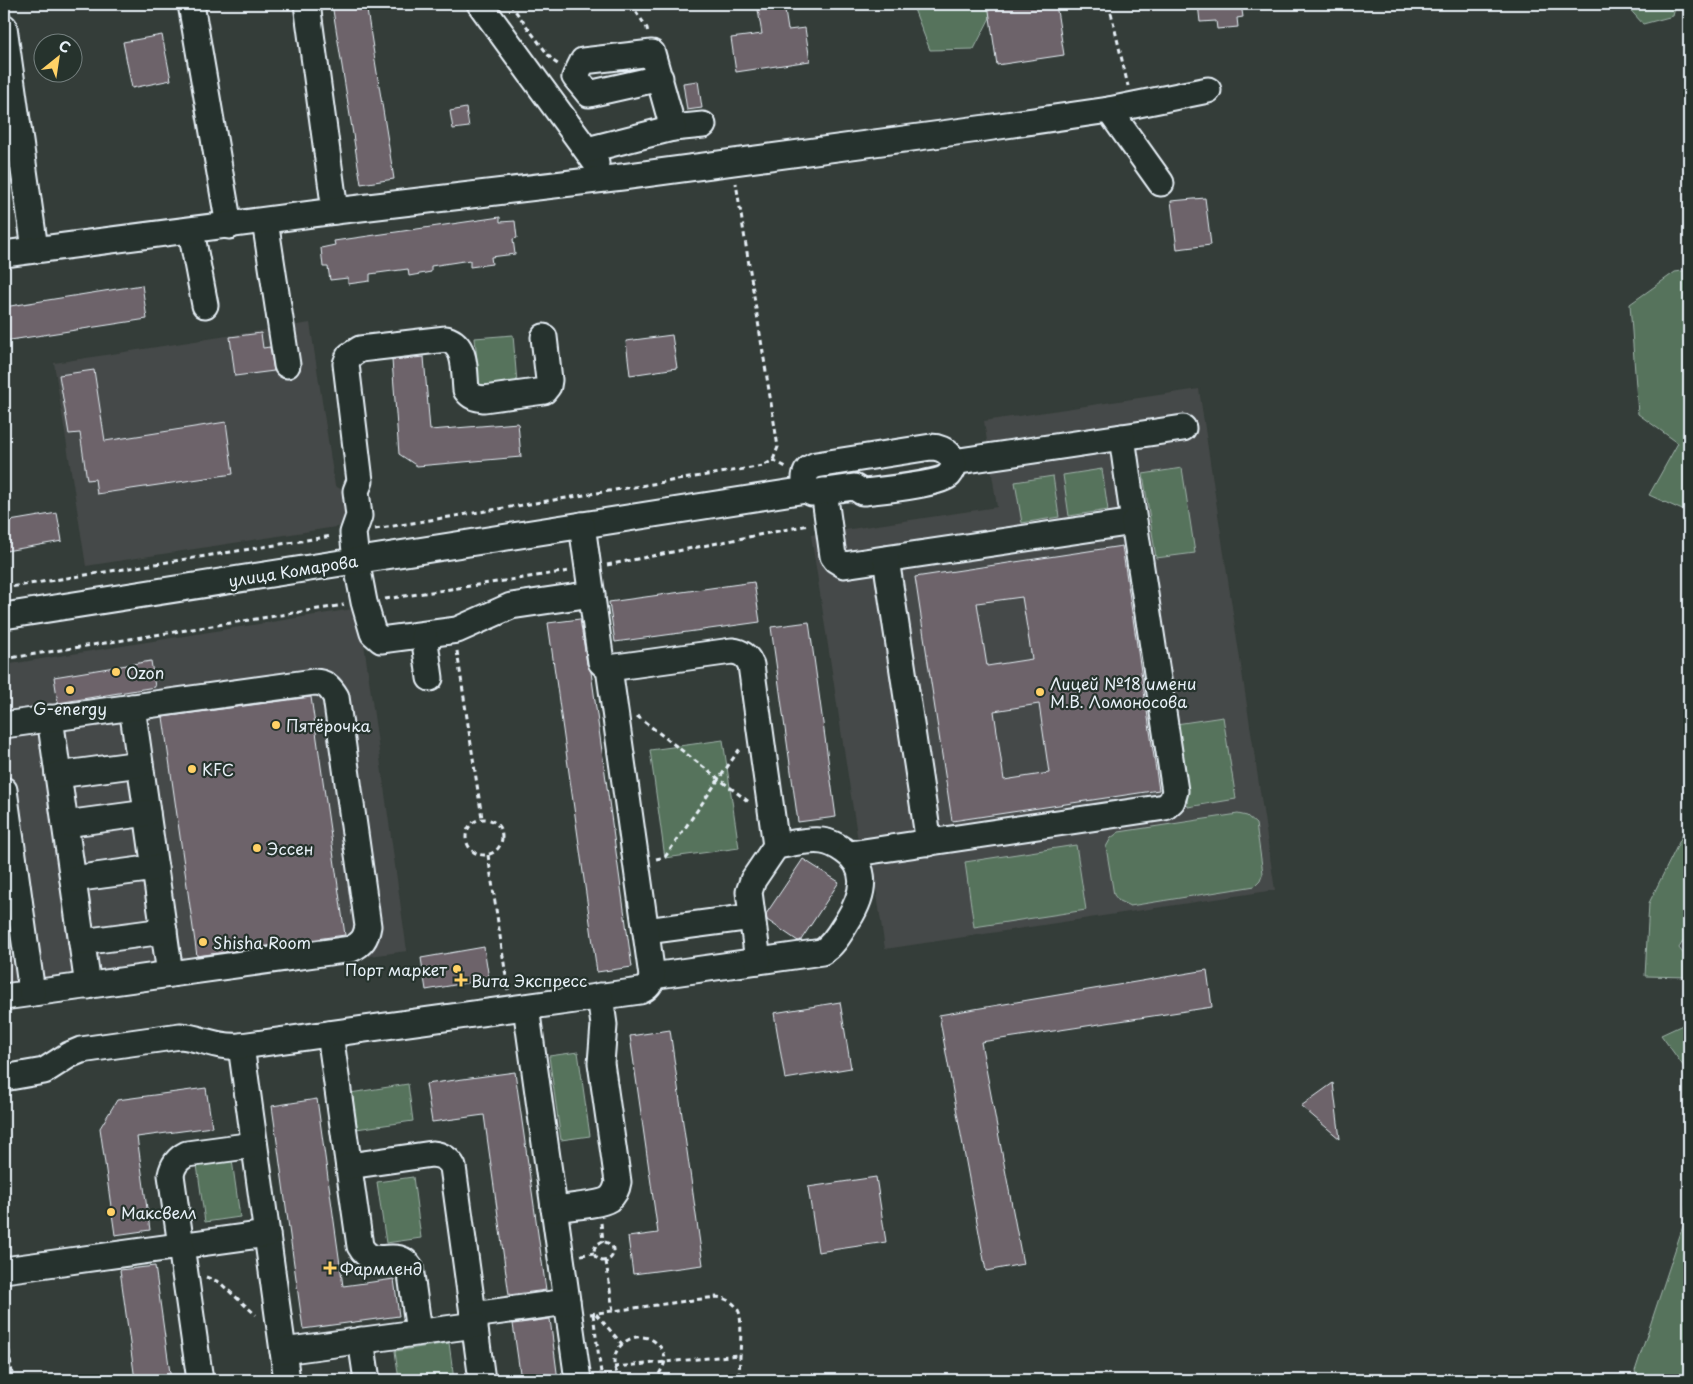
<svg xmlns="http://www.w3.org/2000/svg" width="1693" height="1384" font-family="'Playpen Sans',sans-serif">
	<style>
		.built { fill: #454948 }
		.green { fill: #56735b; stroke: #9fb2aa }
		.building { fill: #6d646a; stroke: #e8f1f8; fill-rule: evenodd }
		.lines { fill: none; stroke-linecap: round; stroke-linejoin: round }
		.minor-casing { stroke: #e8f1f8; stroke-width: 29 }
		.path { stroke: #e8f1f8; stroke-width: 3; stroke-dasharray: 5 4; stroke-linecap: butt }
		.minor { stroke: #26332d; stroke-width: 25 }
		.poi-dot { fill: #ffd166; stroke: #26332d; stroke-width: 2 }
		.labels { text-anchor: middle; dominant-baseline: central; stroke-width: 4.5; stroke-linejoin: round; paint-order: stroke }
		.street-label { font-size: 16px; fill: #e8f1f8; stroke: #26332d }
		.poi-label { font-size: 16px; fill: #e8f1f8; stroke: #26332d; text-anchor: start }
	</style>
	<rect width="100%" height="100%" fill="#343d39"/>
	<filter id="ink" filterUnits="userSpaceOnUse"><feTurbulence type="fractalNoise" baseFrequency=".02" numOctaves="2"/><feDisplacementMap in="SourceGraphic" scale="10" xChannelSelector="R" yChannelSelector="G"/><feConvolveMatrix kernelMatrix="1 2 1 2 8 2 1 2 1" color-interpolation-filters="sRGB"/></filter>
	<g filter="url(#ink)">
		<g class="built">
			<path d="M 310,323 L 335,486 L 350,494 L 355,524 L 86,566 L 54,363 Z"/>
			<path d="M 1199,389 L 1275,890 L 885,949 L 869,840 L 858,841 L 811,535 L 997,507 L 984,421 Z"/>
			<path d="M 359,608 L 407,951 L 4,1006 L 4,665 Z"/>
		</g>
		<g class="green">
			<path d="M 912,4 L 997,4 L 974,49 L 930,50 Z"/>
			<path d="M 1625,4 L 1676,4 L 1673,16 L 1643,24 Z"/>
			<path d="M 1689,270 L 1689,513 L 1649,495 L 1678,443 L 1638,414 L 1630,304 L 1675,272 Z"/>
			<path d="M 513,335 L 517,383 L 479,385 L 475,338 Z"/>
			<path d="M 1182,468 L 1195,553 L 1156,558 L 1143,474 Z"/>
			<path d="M 1102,469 L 1108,510 L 1069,516 L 1063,475 Z"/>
			<path d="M 1053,476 L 1059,517 L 1022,523 L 1015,482 Z"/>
			<path d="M 1223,717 L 1236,799 L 1188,807 L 1176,724 Z"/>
			<path d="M 723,740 L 739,848 L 665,858 L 650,750 Z"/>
			<path d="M 1238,814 L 1247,816 L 1256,824 L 1263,873 L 1260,881 L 1255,886 L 1130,906 L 1119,901 L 1114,895 L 1106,847 L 1111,838 L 1119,832 Z"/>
			<path d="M 1689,822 L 1689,931 L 1679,948 L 1689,961 L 1689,977 L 1645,976 L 1649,903 Z"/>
			<path d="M 1076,845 L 1086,910 L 974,927 L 965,862 Z"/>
			<path d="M 1689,1022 L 1689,1074 L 1661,1035 Z"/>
			<path d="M 578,1052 L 590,1136 L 561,1140 L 549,1056 Z"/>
			<path d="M 408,1084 L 413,1121 L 356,1129 L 350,1093 Z"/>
			<path d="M 232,1160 L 240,1217 L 205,1222 L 197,1165 Z"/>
			<path d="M 413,1177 L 421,1238 L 386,1243 L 377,1182 Z"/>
			<path d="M 1689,1180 L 1689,1380 L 1639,1380 L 1635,1371 L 1685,1220 Z"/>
			<path d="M 449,1343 L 454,1380 L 399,1380 L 395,1351 Z"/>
		</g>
		<g class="building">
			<path d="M 332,4 L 366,4 L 394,179 L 361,184 Z"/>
			<path d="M 757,4 L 784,4 L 788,30 L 805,28 L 810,61 L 736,72 L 731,38 L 762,34 Z"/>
			<path d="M 988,4 L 1056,4 L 1064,55 L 997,65 Z"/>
			<path d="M 1198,4 L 1241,4 L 1243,17 L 1237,18 L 1238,27 L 1217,29 L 1216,21 L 1200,22 Z"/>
			<path d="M 162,35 L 171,80 L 132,88 L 123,42 Z"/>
			<path d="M 698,81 L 702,108 L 687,110 L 683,83 Z"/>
			<path d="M 466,108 L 469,127 L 453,129 L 450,111 Z"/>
			<path d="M 1205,198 L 1211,245 L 1177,249 L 1171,201 Z"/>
			<path d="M 500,217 L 500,222 L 515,221 L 517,238 L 513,239 L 515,254 L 491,257 L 492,264 L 470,267 L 470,260 L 431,266 L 431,272 L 409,276 L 408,269 L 370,274 L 370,281 L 348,284 L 348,278 L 330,280 L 328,267 L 323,267 L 321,248 L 335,245 L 334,241 Z"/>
			<path d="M 142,285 L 147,319 L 4,341 L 4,307 Z"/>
			<path d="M 261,333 L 263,348 L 270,347 L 274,371 L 235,376 L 230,337 Z"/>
			<path d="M 672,335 L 677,368 L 630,375 L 626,341 Z"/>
			<path d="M 424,357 L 430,430 L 518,423 L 521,457 L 417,466 L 399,454 L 392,360 Z"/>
			<path d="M 94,370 L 105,441 L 226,422 L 233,474 L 97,494 L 95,479 L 87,480 L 80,433 L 69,434 L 59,375 Z"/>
			<path d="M 57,513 L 62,541 L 6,551 L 4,522 Z"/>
			<path d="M 1122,546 L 1159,790 L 952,821 L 915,577 ZM 1022,597 L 1032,659 L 987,666 L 977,603 ZM 1039,704 L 1049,773 L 1004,780 L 994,711 Z"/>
			<path d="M 754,582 L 760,622 L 615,642 L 609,602 Z"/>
			<path d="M 580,619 L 587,664 L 591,672 L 632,967 L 597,972 L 548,623 Z"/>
			<path d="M 809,622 L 836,817 L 798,822 L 771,627 Z"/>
			<path d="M 151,661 L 155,687 L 58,703 L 54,677 Z"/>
			<path d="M 311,697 L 345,935 L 197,956 L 163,717 Z"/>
			<path d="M 803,859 L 839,882 L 801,940 L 798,941 L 767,920 L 766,914 Z"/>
			<path d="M 484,947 L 489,979 L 426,990 L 421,958 Z"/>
			<path d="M 1207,970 L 1212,1007 L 981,1042 L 1023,1264 L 986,1271 L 939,1015 Z"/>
			<path d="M 840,1002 L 851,1068 L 785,1079 L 774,1013 Z"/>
			<path d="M 670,1030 L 703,1265 L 633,1274 L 628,1237 L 658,1233 L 630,1036 Z"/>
			<path d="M 515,1072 L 546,1290 L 509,1295 L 484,1115 L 432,1122 L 426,1084 Z"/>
			<path d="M 1333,1083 L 1340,1139 L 1301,1106 Z"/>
			<path d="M 206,1088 L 212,1127 L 137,1137 L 150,1230 L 115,1235 L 100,1128 L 117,1100 Z"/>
			<path d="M 317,1099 L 343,1286 L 394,1279 L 399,1316 L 303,1329 L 272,1106 Z"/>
			<path d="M 876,1177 L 886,1242 L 818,1252 L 808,1187 Z"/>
			<path d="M 155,1266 L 171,1380 L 135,1380 L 120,1270 Z"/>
			<path d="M 550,1319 L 558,1380 L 521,1380 L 513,1324 Z"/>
		</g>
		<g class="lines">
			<g class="minor-casing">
				<g id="minor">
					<path d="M 191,4 L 229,226"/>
					<path d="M 307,4 L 335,211"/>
					<path d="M 480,4 L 596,163"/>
					<path d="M 4,27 L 35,249"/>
					<path d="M 1109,110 L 1208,90"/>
					<path d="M 673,128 L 703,125"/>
					<path d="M 587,150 L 673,128 L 652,53 L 583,61 L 575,77 L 589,94 L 660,78"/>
					<path d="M 265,221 L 287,365"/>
					<path d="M 191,231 L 205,305"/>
					<path d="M 4,254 L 335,211 L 622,177 L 986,128 L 1109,110 L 1161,183"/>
					<path d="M 544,337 L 549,380 L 548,386 L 544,391 L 484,399 C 476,398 471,397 466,390 C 464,371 467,345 446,339 L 360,349 L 349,356 L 346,364 L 360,481 L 356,491 L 359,516 L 353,533 L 356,560 L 364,602 L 373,633 L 381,640 L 457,630 L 511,606 L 592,594"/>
					<path d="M 1122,437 L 1183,428"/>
					<path d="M 824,491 L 833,556 L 836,560 L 844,565 L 1134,522 L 1122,437 L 953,462"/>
					<path d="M 886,559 L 929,843"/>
					<path d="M 4,616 L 806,490 L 812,493 L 854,487 L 862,492 L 865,492 C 881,490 941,484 949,475 C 962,460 945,447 931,447 L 816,465 C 803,470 804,478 806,490"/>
					<path d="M 424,635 L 430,678"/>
					<path d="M 609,668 L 732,651 C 742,652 747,656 751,665 L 776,846 C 790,844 807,839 822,841 C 830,842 836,845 843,850 C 870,867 864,895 848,920 C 841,931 834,945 822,952 L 652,976"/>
					<path d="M 132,707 L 170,974"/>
					<path d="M 50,718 L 88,986"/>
					<path d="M 4,725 L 314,682 C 325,682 330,687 336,697 L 368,926 C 366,938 362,944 351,949 L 4,997"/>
					<path d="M 58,775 L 140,764"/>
					<path d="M 4,790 L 32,993"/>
					<path d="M 65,824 L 147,813"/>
					<path d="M 850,854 L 1165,807 L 1172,801 L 1175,791 L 1134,522"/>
					<path d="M 73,879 L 155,868"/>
					<path d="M 646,931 L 752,917"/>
					<path d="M 82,942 L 164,931"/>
					<path d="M 758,961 L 749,892 L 753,880 L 776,846"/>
					<path d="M 526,1007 L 578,1380"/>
					<path d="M 330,1034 L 360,1246 C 374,1272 396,1246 410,1267 L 419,1332"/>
					<path d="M 241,1046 L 287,1380"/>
					<path d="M 4,1078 L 44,1071 L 69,1055 L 81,1050 L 180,1036 C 203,1038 216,1048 241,1046 L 640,991 C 648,988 651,984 652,976 L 609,668 L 604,665 L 601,662 L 582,525"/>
					<path d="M 349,1166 L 432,1154 C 442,1155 448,1158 453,1167 L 482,1380"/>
					<path d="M 554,1209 C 566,1207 600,1205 609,1199 C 615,1194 617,1189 618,1182 L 601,1063 L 604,1025 L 600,996"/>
					<path d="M 4,1270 L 267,1234"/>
					<path d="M 473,1315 L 567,1302"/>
					<path d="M 361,1340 L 367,1380"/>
					<path d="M 283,1351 L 475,1325"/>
					<path d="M 200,1380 L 171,1175 C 173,1165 177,1159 187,1154 L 254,1145"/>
				</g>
			</g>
			<g class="path">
				<path d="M 510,4 L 552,60 L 559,65"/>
				<path d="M 631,4 L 647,28 L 648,34"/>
				<path d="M 1109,4 L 1128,86"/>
				<path d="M 773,460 L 788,468"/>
				<path d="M 375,529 L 763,466 L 773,460 L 778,447 L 736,183"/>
				<path d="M 607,565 L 809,525"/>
				<path d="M 4,588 L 332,536"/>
				<path d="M 385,599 L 569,571"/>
				<path d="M 457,651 L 482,818"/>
				<path d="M 4,659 L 344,605"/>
				<path d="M 637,716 L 749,802"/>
				<circle cx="484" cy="837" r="18"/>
				<path d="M 488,855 L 508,990"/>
				<path d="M 656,859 L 665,857 L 741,747"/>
				<path d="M 601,1223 L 603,1241 L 596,1245 C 592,1253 594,1258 602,1261 C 612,1261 615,1254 612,1245 L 603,1241"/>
				<path d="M 581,1255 L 594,1253"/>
				<path d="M 606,1261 L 613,1311"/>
				<path d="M 206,1277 L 219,1282 L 256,1315"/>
				<path d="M 590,1314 L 716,1297 C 726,1298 735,1302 739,1312 C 743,1322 739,1367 739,1380"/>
				<path d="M 593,1314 L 602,1380"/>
				<path d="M 596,1314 L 622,1344"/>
				<path d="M 4,1315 L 13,1380"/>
				<path d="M 614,1367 L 739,1355"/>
				<path d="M 248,1380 L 267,1378"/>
				<path d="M 622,1380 C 596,1352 640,1319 661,1348 C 663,1351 665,1355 665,1359 C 665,1366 659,1373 656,1380"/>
			</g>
			<use href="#minor" class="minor"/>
		</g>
	</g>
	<g class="poi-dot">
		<circle cx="116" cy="672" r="5"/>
		<circle cx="70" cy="690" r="5"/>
		<circle cx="1040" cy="692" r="5"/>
		<circle cx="276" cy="725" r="5"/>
		<circle cx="192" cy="769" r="5"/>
		<circle cx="257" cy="848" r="5"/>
		<circle cx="203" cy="942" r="5"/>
		<circle cx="457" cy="969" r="5"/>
		<path d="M458.5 972.5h5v5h5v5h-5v5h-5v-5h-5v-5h5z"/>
		<circle cx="111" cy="1212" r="5"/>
		<path d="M327.5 1260.5h5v5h5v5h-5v5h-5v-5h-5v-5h5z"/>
	</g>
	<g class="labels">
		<g class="street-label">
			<text transform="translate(293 570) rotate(-9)">улица Комарова</text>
		</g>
		<g class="poi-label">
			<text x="126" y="672">Ozon</text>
			<text x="1050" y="683">Лицей №18 имени<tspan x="1050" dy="18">М.В. Ломоносова</tspan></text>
			<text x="70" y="708" text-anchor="middle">G-energy</text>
			<text x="286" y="725">Пятёрочка</text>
			<text x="202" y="769">KFC</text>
			<text x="267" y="848">Эссен</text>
			<text x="213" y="942">Shisha Room</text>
			<text x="447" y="969" text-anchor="end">Порт маркет</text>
			<text x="471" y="980">Вита Экспресс</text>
			<text x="121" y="1212">Максвелл</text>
			<text x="340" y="1268">Фармленд</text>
		</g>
	</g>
	<rect width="1693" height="1384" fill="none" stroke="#26332d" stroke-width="20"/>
	<rect x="10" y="10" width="1673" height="1364" fill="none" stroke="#e8f1f8" stroke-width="2" filter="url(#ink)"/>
	<g transform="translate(58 58) rotate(30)"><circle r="24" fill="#26332d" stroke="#747f7e"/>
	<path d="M0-4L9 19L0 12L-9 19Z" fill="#ffd166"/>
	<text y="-8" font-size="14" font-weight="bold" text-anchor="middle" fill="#e8f1f8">С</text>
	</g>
</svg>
